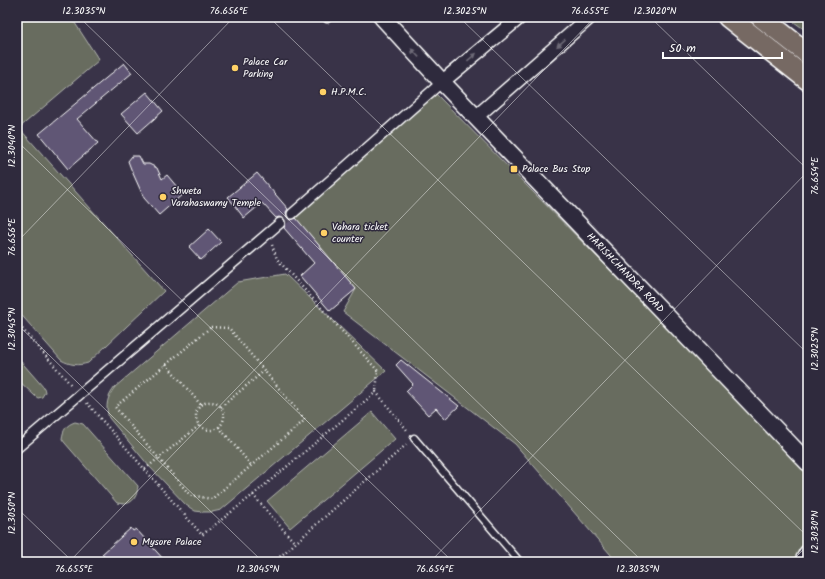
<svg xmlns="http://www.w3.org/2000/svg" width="825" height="579" font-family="Kalam,sans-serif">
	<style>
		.green { fill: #676c5f; stroke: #b3b6af }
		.building { fill: #615774; stroke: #fff }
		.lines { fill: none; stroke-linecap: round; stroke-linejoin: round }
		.pedestrian-tunnel { stroke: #4d475a; stroke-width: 9; stroke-dasharray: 9 4.5; stroke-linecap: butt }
		.service-casing { stroke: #fff; stroke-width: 9 }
		.pedestrian-casing { stroke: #fff; stroke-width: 12 }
		.minor-casing { stroke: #fff; stroke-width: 16 }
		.tertiary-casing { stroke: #fff; stroke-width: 19 }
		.secondary-casing { stroke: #fff; stroke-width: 21 }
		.primary-casing { stroke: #fff; stroke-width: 23 }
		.path { stroke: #fff; stroke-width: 2.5; stroke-dasharray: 1 3; stroke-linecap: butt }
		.service { stroke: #2f2a3d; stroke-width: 6 }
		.pedestrian { stroke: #2f2a3d; stroke-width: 9 }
		.minor { stroke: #2f2a3d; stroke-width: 13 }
		.tertiary { stroke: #2f2a3d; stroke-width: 16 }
		.secondary { stroke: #2f2a3d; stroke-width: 18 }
		.primary { stroke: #766964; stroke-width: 20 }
		.oneway { fill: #6d6a77 }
		.ticks { fill: none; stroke: #fff; stroke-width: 1; stroke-opacity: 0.45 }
		.poi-dot { fill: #ffd166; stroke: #2f2a3d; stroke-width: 1.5 }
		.labels { text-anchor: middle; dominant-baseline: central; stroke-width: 3; stroke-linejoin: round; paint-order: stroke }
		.poi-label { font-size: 10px; fill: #fff; stroke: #2f2a3d; text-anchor: start }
		.street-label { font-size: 10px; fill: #fff; stroke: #2f2a3d }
		.neatline { fill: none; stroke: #fff; stroke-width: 1.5 }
		.ticks-label { font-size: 10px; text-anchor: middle; fill: #fff }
	</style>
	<rect width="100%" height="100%" fill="#393348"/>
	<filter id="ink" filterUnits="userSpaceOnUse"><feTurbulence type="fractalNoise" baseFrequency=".025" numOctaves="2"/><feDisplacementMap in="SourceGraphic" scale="8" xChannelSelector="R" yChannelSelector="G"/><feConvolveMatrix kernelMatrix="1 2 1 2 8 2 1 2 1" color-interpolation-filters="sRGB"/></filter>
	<g filter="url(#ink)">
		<g class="green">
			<path d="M 17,17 L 71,17 L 99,60 L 19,128 L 164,291 L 88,363 C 78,366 70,365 61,360 L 17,310 Z"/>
			<path d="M 787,17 L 808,17 L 808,32 Z"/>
			<path d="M 435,93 L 808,470 L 808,556 L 805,562 L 617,562 L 515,444 L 343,312 L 356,289 L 292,214 Z"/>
			<path d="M 285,274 L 386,371 L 221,510 L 212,512 L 203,512 L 195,511 L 186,505 L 149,466 L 109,418 C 105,406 107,397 115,387 L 238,282 Z"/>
			<path d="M 17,357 L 44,388 L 45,392 L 42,397 L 38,398 L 35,396 L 17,379 Z"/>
			<path d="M 372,412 L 395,439 L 290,528 L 267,501 Z"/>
			<path d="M 75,422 L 83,424 L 138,486 C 137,496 134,502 125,504 L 117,503 L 65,443 L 62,439 C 63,430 66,425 75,422 Z"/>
		</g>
		<g class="building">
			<path d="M 124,63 L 132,73 L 77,119 L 98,143 L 68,169 L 39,134 Z"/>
			<path d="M 147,92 L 163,111 L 138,133 L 121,114 Z"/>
			<path d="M 132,156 L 139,156 L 143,164 L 149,164 L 157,168 L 162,179 L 167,175 L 183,194 L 159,215 L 144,198 L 131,169 L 128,161 Z"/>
			<path d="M 257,173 L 288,209 L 286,212 L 287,218 L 290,220 L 296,218 L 356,289 L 330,311 L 300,276 L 314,263 L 284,228 L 286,222 L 284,219 L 279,217 L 276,218 L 262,203 L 244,218 L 228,197 Z"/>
			<path d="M 209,229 L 221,242 L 201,260 L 189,247 Z"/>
			<path d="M 401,360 L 459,406 L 445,419 L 436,408 L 428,415 L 406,391 L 413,384 L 396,365 Z"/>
			<path d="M 131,528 L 133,531 L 136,529 L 166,562 L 109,562 L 102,554 Z"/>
		</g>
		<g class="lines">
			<path class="pedestrian-tunnel" d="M 280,223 L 292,214"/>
			<g class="service-casing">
				<g id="service">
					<path d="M 327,19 L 329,17"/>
					<path d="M 414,438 L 520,562"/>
				</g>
			</g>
			<g class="pedestrian-casing">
				<g id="pedestrian">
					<path d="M 292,214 L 442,82"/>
					<path d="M 17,448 L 280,223"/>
				</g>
			</g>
			<g class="minor-casing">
				<g id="minor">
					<path d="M 442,82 L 520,17"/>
					<path d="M 476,117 L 590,17"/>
				</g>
			</g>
			<g class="tertiary-casing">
				<g id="tertiary">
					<path id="s1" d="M 382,17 L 442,82 L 808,463"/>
				</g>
			</g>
			<g class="secondary-casing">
				<path id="secondary" d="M 804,562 L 808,554"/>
			</g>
			<g class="primary-casing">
				<g id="primary">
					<path d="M 728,17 L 808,80"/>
					<path d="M 761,17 L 808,54"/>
				</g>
			</g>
			<g class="path">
				<path d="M 272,245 L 277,259 L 378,371 L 376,392"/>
				<path d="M 17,323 L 72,386"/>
				<path d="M 211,327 L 229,328 L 305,420 L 212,499 L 190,495 L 115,407 Z"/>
				<path d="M 166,364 L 201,405"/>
				<circle cx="210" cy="416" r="14"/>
				<path d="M 87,403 L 202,535 L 253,495 L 376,392 L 407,430"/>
				<path d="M 221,407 L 264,371"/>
				<path d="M 219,427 L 251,465"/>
				<path d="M 145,469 L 200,425"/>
				<path d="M 253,495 L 295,543"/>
				<path d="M 274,562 L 407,444"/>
			</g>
			<use href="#service" class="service"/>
			<use href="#pedestrian" class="pedestrian"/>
			<use href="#minor" class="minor"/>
			<use href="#tertiary" class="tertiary"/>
			<use href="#secondary" class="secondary"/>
			<use href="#primary" class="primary"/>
		</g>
		<defs><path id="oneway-solid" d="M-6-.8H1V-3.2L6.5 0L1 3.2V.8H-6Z"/></defs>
		<g class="oneway">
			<use href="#oneway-solid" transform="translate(561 43) rotate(139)"/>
			<use href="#oneway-solid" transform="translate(415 53) rotate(-133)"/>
			<use href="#oneway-solid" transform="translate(472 57) rotate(-40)"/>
		</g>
	</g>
	<path class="ticks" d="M 79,17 L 643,562M 269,17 L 808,537M 459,17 L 808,354M 650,17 L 808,170M 17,141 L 453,562M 17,242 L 234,17M 17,324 L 263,562M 17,508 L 73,562M 69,562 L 595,17M 430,562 L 808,171M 791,562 L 808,545"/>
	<g class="poi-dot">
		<circle cx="235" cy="68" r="4"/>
		<circle cx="323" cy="92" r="4"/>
		<rect x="510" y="165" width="8" height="8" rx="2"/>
		<circle cx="163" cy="197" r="4"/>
		<circle cx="324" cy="233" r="4"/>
		<circle cx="134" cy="542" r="4"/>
	</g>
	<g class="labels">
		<g class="poi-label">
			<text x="243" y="62">Palace Car<tspan x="243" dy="12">Parking</tspan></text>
			<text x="331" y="92">H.P.M.C.</text>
			<text x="522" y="169">Palace Bus Stop</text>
			<text x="171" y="191">Shweta<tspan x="171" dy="12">Varahaswamy Temple</tspan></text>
			<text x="332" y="227">Vahara ticket<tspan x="332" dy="12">counter</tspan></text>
			<text x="142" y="542">Mysore Palace</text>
		</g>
		<g class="street-label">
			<text stroke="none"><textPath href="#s1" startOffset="353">HARISHCHANDRA ROAD</textPath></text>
		</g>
	</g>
	<rect width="825" height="579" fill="none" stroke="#2f2a3d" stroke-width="44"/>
	<path d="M663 52v6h119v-6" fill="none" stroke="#ffffff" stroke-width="2"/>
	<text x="669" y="52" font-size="12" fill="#ffffff" stroke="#2f2a3d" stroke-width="3" paint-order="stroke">50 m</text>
	<rect x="22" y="22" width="781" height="535" class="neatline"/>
	<g class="ticks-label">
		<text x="84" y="14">12.3035°N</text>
		<text x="229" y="14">76.656°E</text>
		<text x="465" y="14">12.3025°N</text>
		<text x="590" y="14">76.655°E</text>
		<text x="655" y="14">12.3020°N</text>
		<text transform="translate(11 146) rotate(-90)" y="4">12.3040°N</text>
		<text transform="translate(814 176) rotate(-90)" y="4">76.654°E</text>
		<text transform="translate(11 237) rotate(-90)" y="4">76.656°E</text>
		<text transform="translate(11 329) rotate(-90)" y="4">12.3045°N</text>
		<text transform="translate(814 349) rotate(-90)" y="4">12.3025°N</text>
		<text transform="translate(11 513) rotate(-90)" y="4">12.3050°N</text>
		<text transform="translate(814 532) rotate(-90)" y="4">12.3030°N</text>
		<text x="74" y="572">76.655°E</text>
		<text x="258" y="572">12.3045°N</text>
		<text x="435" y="572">76.654°E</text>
		<text x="638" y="572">12.3035°N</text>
	</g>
</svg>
